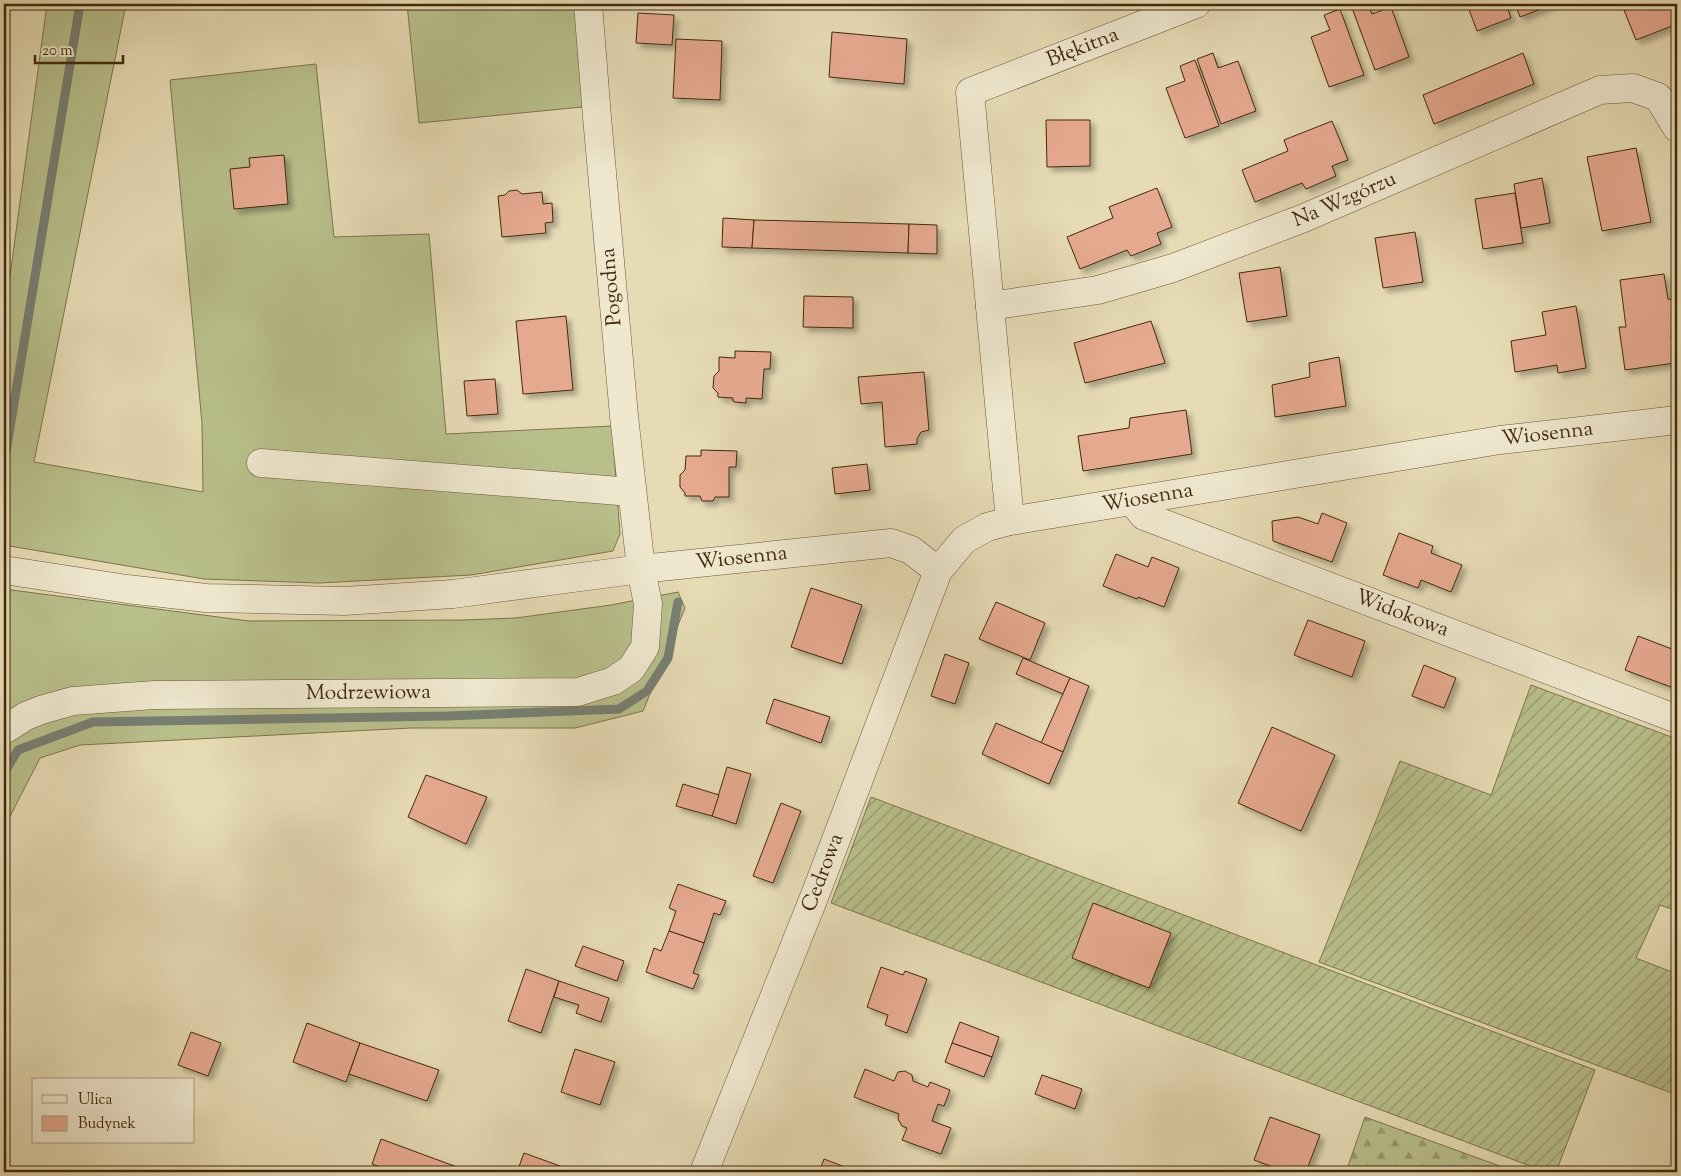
<svg xmlns="http://www.w3.org/2000/svg" width="1681" height="1176" font-family="'Sorts Mill Goudy',serif">
	<style>
		.grass { fill: #b8bf8b; stroke: #7e744c }
		.forest { fill: url(#forest-firs); stroke: #7e744c }
		.garden { fill: url(#garden-furrows); stroke: #7e744c }
		.lines { fill: none; stroke-linecap: round; stroke-linejoin: round }
		.stream { stroke: #777f72; stroke-width: 9 }
		.building { fill: #e5a990; stroke: #43290d; filter: url(#shadow) }
		.minor-casing { stroke: #6c5637; stroke-width: 29 }
		.minor { stroke: #efe8cf; stroke-width: 28 }
		.labels { text-anchor: middle; dominant-baseline: central; stroke-width: 4.5; stroke-linejoin: round; paint-order: stroke }
		.street-label { font-size: 21px; fill: #43290d; stroke: #efe8cf }
	</style>
	<defs>
		<pattern id="forest-firs" width="22" height="20" patternUnits="userSpaceOnUse" patternTransform="scale(1.25)"><rect width="22" height="20" fill="#b8bf8b"/><path d="M5 1l3.5 6h-7zM16 11l3.5 6h-7z" fill="#979b70"/></pattern>
		<pattern id="garden-furrows" width="10" height="10" patternUnits="userSpaceOnUse" patternTransform="scale(1.25)"><rect width="10" height="10" fill="#b8bf8b"/><path d="M-1 1l2-2M0 10L10 0M9 11l2-2" fill="none" stroke="#979b70"/></pattern>
		<filter id="shadow"><feDropShadow dx="4.5" dy="4.5" stdDeviation="2.5" flood-color="#0004"/></filter>
	</defs>
	<rect width="100%" height="100%" fill="#e6dbb5"/>
	<filter id="stains"><feTurbulence type="fractalNoise" baseFrequency=".004" numOctaves="4"/><feColorMatrix values="0 0 0 0 .2 0 0 0 0 .09 0 0 0 0 .02 0 0 0 .5 -.17"/></filter>
	<radialGradient id="worn" r=".72"><stop offset=".6" stop-color="#630" stop-opacity="0"/><stop offset="1" stop-color="#630" stop-opacity=".3"/></radialGradient>
	<g class="grass">
		<path d="M 47,4 L 126,4 L 34,462 L 203,492 L 202,423 L 170,80 L 316,64 L 334,237 L 429,234 L 446,434 L 612,426 L 620,534 L 613,551 L 471,575 L 319,583 L 204,579 L 4,545 L 4,320 Z"/>
		<path d="M 407,4 L 577,4 L 592,106 L 419,123 Z"/>
		<path d="M 4,589 L 249,621 L 464,620 L 516,618 L 611,605 L 678,592 L 685,608 L 643,711 L 575,728 L 411,728 L 80,745 L 40,758 L 4,828 Z"/>
	</g>
	<path class="forest" d="M 1365,1117 L 1497,1165 L 1516,1172 L 1346,1172 Z"/>
	<g class="garden">
		<path d="M 1531,685 L 1677,739 L 1677,911 L 1660,905 L 1636,958 L 1677,974 L 1677,1095 L 1319,962 L 1400,761 L 1491,795 Z"/>
		<path d="M 871,797 L 1595,1070 L 1556,1172 L 1546,1172 L 831,903 Z"/>
	</g>
	<g class="lines">
		<g class="stream">
			<path d="M 4,464 L 80,4"/>
			<path d="M 4,773 L 18,750 L 93,722 L 447,716 L 619,709 L 647,691 L 668,658 L 678,602"/>
		</g>
	</g>
	<g class="building">
		<path d="M 1353,4 L 1368,4 L 1372,14 L 1391,7 L 1409,57 L 1375,70 L 1351,5 Z"/>
		<path d="M 1467,4 L 1506,4 L 1511,18 L 1477,31 Z"/>
		<path d="M 1515,4 L 1554,4 L 1520,17 Z"/>
		<path d="M 1639,4 L 1677,4 L 1677,24 L 1636,40 L 1624,10 Z"/>
		<path d="M 1340,9 L 1364,75 L 1329,87 L 1311,37 L 1330,30 L 1324,15 Z"/>
		<path d="M 638,13 L 674,15 L 672,45 L 636,43 Z"/>
		<path d="M 832,32 L 907,39 L 904,84 L 829,77 Z"/>
		<path d="M 676,39 L 722,41 L 720,100 L 673,98 Z"/>
		<path d="M 1213,53 L 1218,68 L 1238,61 L 1256,111 L 1221,124 L 1197,59 Z"/>
		<path d="M 1523,53 L 1534,84 L 1434,124 L 1423,95 Z"/>
		<path d="M 1195,60 L 1219,126 L 1185,138 L 1166,88 L 1185,81 L 1180,66 Z"/>
		<path d="M 1046,120 L 1090,120 L 1090,166 L 1047,167 Z"/>
		<path d="M 1332,121 L 1348,160 L 1332,166 L 1336,176 L 1306,189 L 1302,183 L 1255,202 L 1242,170 L 1288,151 L 1284,140 Z"/>
		<path d="M 1636,148 L 1651,222 L 1602,231 L 1587,157 Z"/>
		<path d="M 284,155 L 288,204 L 234,209 L 230,169 L 250,167 L 249,158 Z"/>
		<path d="M 1542,178 L 1550,223 L 1521,228 L 1514,184 Z"/>
		<path d="M 1157,188 L 1172,227 L 1157,233 L 1161,244 L 1131,256 L 1127,250 L 1080,269 L 1067,237 L 1113,218 L 1109,207 Z"/>
		<path d="M 517,190 L 522,194 L 542,192 L 543,204 L 552,203 L 553,222 L 545,223 L 546,233 L 502,237 L 498,196 L 505,195 L 509,191 Z"/>
		<path d="M 1515,193 L 1523,243 L 1483,249 L 1475,199 Z"/>
		<path d="M 723,218 L 754,220 L 752,248 L 722,247 Z"/>
		<path d="M 754,220 L 909,224 L 908,253 L 752,248 Z"/>
		<path d="M 909,224 L 937,225 L 937,254 L 908,253 Z"/>
		<path d="M 1415,232 L 1423,282 L 1383,288 L 1375,238 Z"/>
		<path d="M 1280,267 L 1287,316 L 1247,322 L 1239,273 Z"/>
		<path d="M 1664,274 L 1668,299 L 1674,300 L 1677,335 L 1671,336 L 1675,363 L 1625,370 L 1619,327 L 1626,327 L 1620,280 Z"/>
		<path d="M 804,296 L 853,297 L 853,328 L 803,327 Z"/>
		<path d="M 1576,306 L 1586,368 L 1558,373 L 1557,365 L 1515,372 L 1511,341 L 1546,335 L 1542,312 Z"/>
		<path d="M 566,316 L 573,390 L 523,394 L 516,321 Z"/>
		<path d="M 1151,321 L 1165,363 L 1085,383 L 1074,343 Z"/>
		<path d="M 735,351 L 771,352 L 770,369 L 764,369 L 762,399 L 746,398 L 746,403 L 735,402 L 733,401 L 733,398 L 718,397 L 718,393 L 713,388 L 714,376 L 719,371 L 719,357 L 735,358 Z"/>
		<path d="M 1339,357 L 1346,406 L 1275,417 L 1272,385 L 1310,377 L 1309,363 Z"/>
		<path d="M 924,372 L 929,430 L 921,432 L 917,439 L 917,444 L 885,447 L 882,402 L 861,404 L 858,377 Z"/>
		<path d="M 495,379 L 498,414 L 467,416 L 464,381 Z"/>
		<path d="M 1186,410 L 1192,454 L 1083,471 L 1078,436 L 1129,428 L 1130,418 Z"/>
		<path d="M 701,450 L 737,451 L 736,467 L 729,467 L 729,497 L 715,497 L 713,501 L 702,501 L 700,496 L 685,496 L 685,493 L 680,487 L 680,475 L 685,470 L 686,456 L 701,456 Z"/>
		<path d="M 867,464 L 870,490 L 835,494 L 832,468 Z"/>
		<path d="M 1322,513 L 1347,523 L 1332,562 L 1273,541 L 1272,521 L 1298,517 L 1318,524 Z"/>
		<path d="M 1399,533 L 1433,546 L 1431,553 L 1462,565 L 1451,592 L 1421,580 L 1418,588 L 1383,575 Z"/>
		<path d="M 1116,554 L 1148,567 L 1152,557 L 1179,568 L 1164,607 L 1138,597 L 1137,599 L 1103,586 Z"/>
		<path d="M 811,588 L 862,605 L 842,664 L 791,647 Z"/>
		<path d="M 996,602 L 1045,623 L 1030,660 L 979,639 Z"/>
		<path d="M 1308,620 L 1365,641 L 1352,677 L 1294,655 Z"/>
		<path d="M 1638,636 L 1677,651 L 1677,670 L 1671,687 L 1625,670 Z"/>
		<path d="M 945,654 L 969,663 L 955,704 L 931,696 Z"/>
		<path d="M 1023,658 L 1070,678 L 1063,694 L 1016,674 Z"/>
		<path d="M 1424,665 L 1456,678 L 1444,708 L 1412,696 Z"/>
		<path d="M 1070,678 L 1089,686 L 1063,752 L 1041,743 Z"/>
		<path d="M 774,699 L 830,717 L 821,743 L 766,723 Z"/>
		<path d="M 996,723 L 1063,752 L 1049,784 L 982,754 Z"/>
		<path d="M 1272,727 L 1335,755 L 1301,831 L 1238,803 Z"/>
		<path d="M 727,767 L 751,774 L 736,824 L 712,816 Z"/>
		<path d="M 426,775 L 487,797 L 466,844 L 408,817 Z"/>
		<path d="M 683,784 L 719,795 L 712,816 L 676,806 Z"/>
		<path d="M 781,803 L 801,811 L 773,883 L 753,876 Z"/>
		<path d="M 678,884 L 726,901 L 720,915 L 714,913 L 704,943 L 669,931 L 676,911 L 669,908 Z"/>
		<path d="M 1093,903 L 1171,933 L 1149,988 L 1072,958 Z"/>
		<path d="M 669,931 L 704,943 L 693,973 L 699,975 L 693,989 L 646,972 L 654,948 L 661,951 Z"/>
		<path d="M 583,946 L 624,961 L 617,981 L 575,966 Z"/>
		<path d="M 881,967 L 903,975 L 905,971 L 927,979 L 907,1033 L 885,1025 L 888,1015 L 867,1007 Z"/>
		<path d="M 526,969 L 559,981 L 541,1033 L 508,1021 Z"/>
		<path d="M 559,981 L 609,998 L 601,1022 L 576,1013 L 579,1005 L 554,997 Z"/>
		<path d="M 960,1022 L 999,1037 L 992,1057 L 952,1043 Z"/>
		<path d="M 307,1023 L 360,1043 L 346,1082 L 293,1062 Z"/>
		<path d="M 191,1032 L 221,1043 L 208,1076 L 178,1065 Z"/>
		<path d="M 360,1043 L 439,1070 L 427,1101 L 349,1074 Z"/>
		<path d="M 952,1043 L 992,1057 L 984,1077 L 945,1062 Z"/>
		<path d="M 575,1049 L 615,1062 L 600,1105 L 561,1092 Z"/>
		<path d="M 865,1069 L 894,1081 L 898,1072 L 905,1071 L 912,1075 L 913,1081 L 928,1087 L 930,1082 L 950,1090 L 944,1106 L 938,1104 L 932,1121 L 951,1128 L 941,1154 L 902,1140 L 907,1128 L 902,1126 L 898,1119 L 899,1114 L 854,1097 Z"/>
		<path d="M 1042,1075 L 1082,1089 L 1075,1109 L 1035,1094 Z"/>
		<path d="M 1270,1117 L 1320,1135 L 1306,1172 L 1287,1172 L 1254,1160 Z"/>
		<path d="M 381,1139 L 465,1170 L 465,1172 L 394,1172 L 372,1164 Z"/>
		<path d="M 524,1153 L 571,1170 L 570,1172 L 517,1172 Z"/>
		<path d="M 824,1159 L 858,1172 L 819,1172 Z"/>
	</g>
	<g class="lines">
		<g class="minor-casing">
			<g id="minor">
				<path id="s1" d="M 990,306 L 1098,290 L 1173,268 L 1304,218 L 1600,90 L 1633,88 L 1658,97 L 1677,128"/>
				<path d="M 261,463 L 632,492"/>
				<path id="s2" d="M 1132,501 L 1144,516 L 1677,719"/>
				<path id="s3" d="M 1010,521 L 970,92 L 1196,4"/>
				<path id="s4" d="M 4,570 L 127,589 L 206,598 L 344,601 L 453,594 L 641,569 L 891,543 L 911,550 L 938,571"/>
				<path id="s5" d="M 4,730 L 26,716 L 41,710 L 73,701 L 154,695 L 578,692 L 613,681 L 631,669 L 645,647 L 648,604 L 641,569 L 624,416 L 597,117 L 588,4"/>
				<path id="s6" d="M 704,1172 L 815,895 L 938,571 L 964,540 L 987,527 L 1010,521 L 1500,440 L 1677,420"/>
			</g>
		</g>
		<use href="#minor" class="minor"/>
	</g>
	<g class="labels">
		<g class="street-label">
			<text stroke="none"><textPath href="#s3" startOffset="552">Błękitna</textPath></text>
			<text stroke="none"><textPath href="#s1" startOffset="372">Na Wzgórzu</textPath></text>
			<text transform="translate(612 287) rotate(-95)">Pogodna</text>
			<text stroke="none"><textPath href="#s6" startOffset="1280">Wiosenna</textPath></text>
			<text stroke="none"><textPath href="#s6" startOffset="875">Wiosenna</textPath></text>
			<text stroke="none"><textPath href="#s4" startOffset="742">Wiosenna</textPath></text>
			<text stroke="none"><textPath href="#s2" startOffset="295">Widokowa</textPath></text>
			<text stroke="none"><textPath href="#s5" startOffset="371">Modrzewiowa</textPath></text>
			<text stroke="none"><textPath href="#s6" startOffset="322">Cedrowa</textPath></text>
		</g>
	</g>
	<rect width="1681" height="1176" fill="none" stroke="#e6dbb5" stroke-width="20"/>
	<rect x="5" y="5" width="1671" height="1166" fill="none" stroke="#43290d" stroke-width="2.5"/>
	<rect x="10" y="10" width="1661" height="1156" fill="none" stroke="#43290d"/>
	<rect x="32" y="1078" width="162" height="65" fill="#efe8cf" stroke="#aa9c81"/>
	<rect x="42" y="1095" width="25" height="8" fill="#efe8cf" stroke="#aa9c81"/>
	<text x="78" y="1104" font-size="15" fill="#43290d">Ulica</text>
	<rect x="42" y="1116" width="25" height="15" fill="#e5a990" stroke="#aa9c81"/>
	<text x="78" y="1128" font-size="15" fill="#43290d">Budynek</text>
	<path d="M35 55v8h88v-8" fill="none" stroke="#43290d" stroke-width="2.5"/>
	<text x="42" y="55" font-size="15" fill="#43290d" stroke="#efe8cf" stroke-width="4" paint-order="stroke">20 m</text>
	<rect width="100%" height="100%" filter="url(#stains)"/>
	<rect width="100%" height="100%" fill="url(#worn)"/>
</svg>
